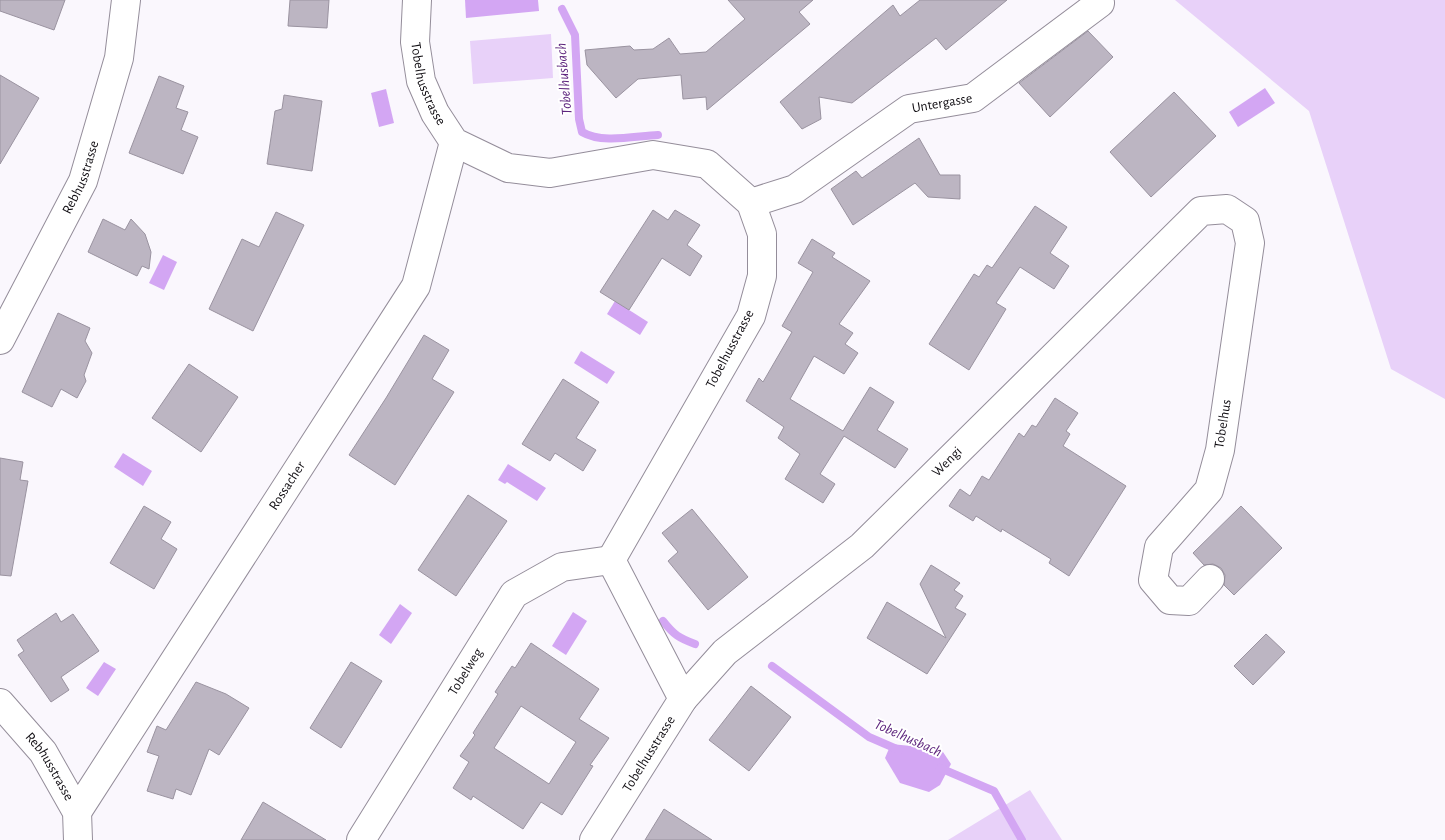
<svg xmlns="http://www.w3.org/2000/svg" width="1445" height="840" font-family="'Alegreya Sans',sans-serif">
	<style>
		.green { fill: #e8d1f9 }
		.water { fill: #d3a6f3 }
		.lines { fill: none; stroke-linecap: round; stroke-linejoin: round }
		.stream { stroke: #d3a6f3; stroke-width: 8 }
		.building { fill: #bcb5c2; stroke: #9a93a0; fill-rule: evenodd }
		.street-casing { stroke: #948d9a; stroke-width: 30 }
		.street { stroke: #fff; stroke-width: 28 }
		.labels { text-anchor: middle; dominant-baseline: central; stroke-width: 4; stroke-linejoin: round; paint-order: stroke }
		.street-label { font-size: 14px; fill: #100d12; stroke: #fff }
		.water-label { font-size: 15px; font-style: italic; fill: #5e267e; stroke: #fff }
	</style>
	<rect width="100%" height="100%" fill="#faf7fd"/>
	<g class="green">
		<path d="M 1175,0 L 1445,0 L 1445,399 L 1391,369 L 1309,111 Z"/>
		<path d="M 551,34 L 553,78 L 473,84 L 470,41 Z"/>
		<path d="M 1030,790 L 1062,840 L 948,840 Z"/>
	</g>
	<g class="water">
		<path d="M 465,0 L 538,0 L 539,11 L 466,18 Z"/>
		<path d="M 1265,88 L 1275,103 L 1238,127 L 1229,112 Z"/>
		<path d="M 386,89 L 394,123 L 379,127 L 371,93 Z"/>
		<path d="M 163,255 L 177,262 L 164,290 L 149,283 Z"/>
		<path d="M 615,301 L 648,322 L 640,335 L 607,314 Z"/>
		<path d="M 581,351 L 615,372 L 607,384 L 574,363 Z"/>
		<path d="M 123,453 L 152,471 L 143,486 L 114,467 Z"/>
		<path d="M 508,464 L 546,488 L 537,501 L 507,482 L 505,484 L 498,480 Z"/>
		<path d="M 400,604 L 412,613 L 391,644 L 379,635 Z"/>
		<path d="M 573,612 L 587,621 L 566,655 L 552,646 Z"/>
		<path d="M 104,662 L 116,669 L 98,696 L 86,688 Z"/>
		<path d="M 891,744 L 941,749 L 951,764 L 940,785 L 929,792 L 900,783 L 885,758 Z"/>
	</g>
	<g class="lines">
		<g class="stream">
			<path d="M 562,9 L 575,35 L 579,119 L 582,132 C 602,144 635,136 658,135"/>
			<path d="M 663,621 C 674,635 679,638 695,644"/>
			<path d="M 772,666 L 869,737 L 899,750"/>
			<path d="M 940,768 L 994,791 L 1022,840"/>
		</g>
	</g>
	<g class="building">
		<path d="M 0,0 L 65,0 L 54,30 L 0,11 Z"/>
		<path d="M 290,0 L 329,0 L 327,28 L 288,26 Z"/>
		<path d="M 728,0 L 813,0 L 799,12 L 810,24 L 707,110 L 706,97 L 683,99 L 681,75 L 638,79 L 616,98 L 587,65 L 585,50 L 630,46 L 634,50 L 653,49 L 669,38 L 680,54 L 706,52 L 745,19 Z"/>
		<path d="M 920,0 L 1007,0 L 946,50 L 936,38 L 852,103 L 819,97 L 821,119 L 802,129 L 780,102 L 893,5 L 900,16 Z"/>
		<path d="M 1088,31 L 1113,57 L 1050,117 L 1019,83 Z"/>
		<path d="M 0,75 L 39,98 L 0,164 Z"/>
		<path d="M 159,76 L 184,86 L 176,108 L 188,112 L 181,130 L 198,137 L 183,174 L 129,153 Z"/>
		<path d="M 1174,92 L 1216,136 L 1151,197 L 1110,152 Z"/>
		<path d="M 284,95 L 322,101 L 312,171 L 267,164 L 275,111 L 282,109 Z"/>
		<path d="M 919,138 L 940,175 L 960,175 L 960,199 L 928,197 L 915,183 L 853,225 L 831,189 L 856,171 L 862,178 Z"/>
		<path d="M 1035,206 L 1067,227 L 1050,253 L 1069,266 L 1054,289 L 1020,267 L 996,303 L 1006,309 L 969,370 L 929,344 L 974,274 L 979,277 L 987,265 L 992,268 Z"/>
		<path d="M 653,210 L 668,220 L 675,210 L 700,225 L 687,245 L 702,256 L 690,276 L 662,258 L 629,310 L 600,292 Z"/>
		<path d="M 276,212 L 304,225 L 253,331 L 209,309 L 242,239 L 259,247 Z"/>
		<path d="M 103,219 L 125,230 L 131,219 L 145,234 L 151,252 L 149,269 L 142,266 L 137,276 L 88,252 Z"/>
		<path d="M 812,239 L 835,253 L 832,257 L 870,281 L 839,324 L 853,333 L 845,344 L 858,353 L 844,374 L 814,356 L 790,399 L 843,431 L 870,387 L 894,402 L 877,430 L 908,449 L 895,468 L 844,436 L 820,474 L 835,484 L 823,503 L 785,479 L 800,454 L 778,438 L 784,427 L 746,401 L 759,378 L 763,382 L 792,332 L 782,326 L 813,272 L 798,263 Z"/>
		<path d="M 58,313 L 90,328 L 85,341 L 92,353 L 84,375 L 86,381 L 77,398 L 61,389 L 52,407 L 22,392 Z"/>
		<path d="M 424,335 L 449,350 L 432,379 L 454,392 L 395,485 L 349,455 L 386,398 Z"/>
		<path d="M 189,364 L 238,397 L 201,452 L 152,418 Z"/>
		<path d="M 563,379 L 599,402 L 576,438 L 596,450 L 583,471 L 555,453 L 550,461 L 522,444 Z"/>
		<path d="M 1055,398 L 1078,413 L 1066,431 L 1070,434 L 1063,446 L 1126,486 L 1069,576 L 1049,563 L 1051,559 L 1002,529 L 1001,532 L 976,516 L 973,521 L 949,506 L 960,489 L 970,496 L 982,476 L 989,480 L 1019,433 L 1024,437 L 1032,425 L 1036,427 Z"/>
		<path d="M 0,458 L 23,462 L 20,480 L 28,481 L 11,576 L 0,575 Z"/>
		<path d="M 468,495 L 507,521 L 456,596 L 418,570 Z"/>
		<path d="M 144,506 L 171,522 L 161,539 L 177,549 L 154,589 L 110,563 Z"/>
		<path d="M 1241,506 L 1282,548 L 1234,595 L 1224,585 L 1225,575 L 1221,568 L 1213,564 L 1204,565 L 1193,553 Z"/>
		<path d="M 692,509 L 748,577 L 708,610 L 668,561 L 678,552 L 662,533 Z"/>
		<path d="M 931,565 L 960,583 L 954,590 L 963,596 L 955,608 L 966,614 L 927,674 L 867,638 L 887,602 L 946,638 L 920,584 Z"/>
		<path d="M 56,613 L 61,622 L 73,614 L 99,651 L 61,677 L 69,690 L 51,702 L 18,655 L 24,651 L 17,640 Z"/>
		<path d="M 1266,634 L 1285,652 L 1253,685 L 1234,666 Z"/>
		<path d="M 531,643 L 599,689 L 579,719 L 609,738 L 590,765 L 593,766 L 562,815 L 541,802 L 523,829 L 473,796 L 471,800 L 453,788 L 469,762 L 460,756 L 475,735 L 473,733 L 498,694 L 495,692 L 512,666 L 515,668 ZM 521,706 L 576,742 L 549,784 L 494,748 Z"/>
		<path d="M 351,662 L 382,681 L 341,748 L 310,728 Z"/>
		<path d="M 196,682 L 226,694 L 249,708 L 219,755 L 209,749 L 191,795 L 176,789 L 173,799 L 147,791 L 159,756 L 147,752 L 157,726 L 166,730 Z"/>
		<path d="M 751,686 L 791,717 L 749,771 L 709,740 Z"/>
		<path d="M 263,802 L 326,840 L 241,840 Z"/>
		<path d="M 664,809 L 712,840 L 645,840 Z"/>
	</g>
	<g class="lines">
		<g class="street-casing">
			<g id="street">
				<path id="s1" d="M 417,0 L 415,42 L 421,81 L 435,113 L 454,142 L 508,168 L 550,173 L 653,155 L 707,164 L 751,203 L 762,234 L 762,276 L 751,316 L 611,560 L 683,699 L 594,840"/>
				<path id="s2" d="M 751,203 L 795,189 L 909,109 L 973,98 L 1100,3"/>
				<path id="s3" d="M 0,340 L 83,181 L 119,58 L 126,0"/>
				<path id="s4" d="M 683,699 L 725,652 L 862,546 L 1201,211 L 1227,209 L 1245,221 L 1250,243 L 1220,450 L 1209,490 L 1159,547 L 1153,580 L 1170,600 L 1189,601 L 1210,579"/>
				<path id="s5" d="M 0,703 L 43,752 L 77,812 L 78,840"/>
				<path id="s6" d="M 77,812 L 416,286 L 454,142"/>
				<path id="s7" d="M 361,840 L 514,594 L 562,567 L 611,560"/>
			</g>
		</g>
		<use href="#street" class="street"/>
	</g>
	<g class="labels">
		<g class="street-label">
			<text stroke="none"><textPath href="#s1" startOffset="86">Tobelhusstrasse</textPath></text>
			<text stroke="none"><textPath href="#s2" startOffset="219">Untergasse</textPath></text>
			<text stroke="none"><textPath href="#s3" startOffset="182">Rebhusstrasse</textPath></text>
			<text transform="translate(730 349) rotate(-62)">Tobelhusstrasse</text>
			<text transform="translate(1223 424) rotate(-81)">Tobelhus</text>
			<text stroke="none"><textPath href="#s4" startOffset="356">Wengi</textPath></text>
			<text stroke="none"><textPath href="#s6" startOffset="388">Rossacher</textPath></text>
			<text stroke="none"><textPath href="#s7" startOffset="198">Tobelweg</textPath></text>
			<text transform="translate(649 754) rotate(-58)">Tobelhusstrasse</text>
			<text stroke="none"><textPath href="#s5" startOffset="81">Rebhusstrasse</textPath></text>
		</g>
		<g class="water-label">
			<text transform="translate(564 79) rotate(-95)">Tobelhusbach</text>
			<text transform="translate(908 738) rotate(24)">Tobelhusbach</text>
		</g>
	</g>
</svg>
